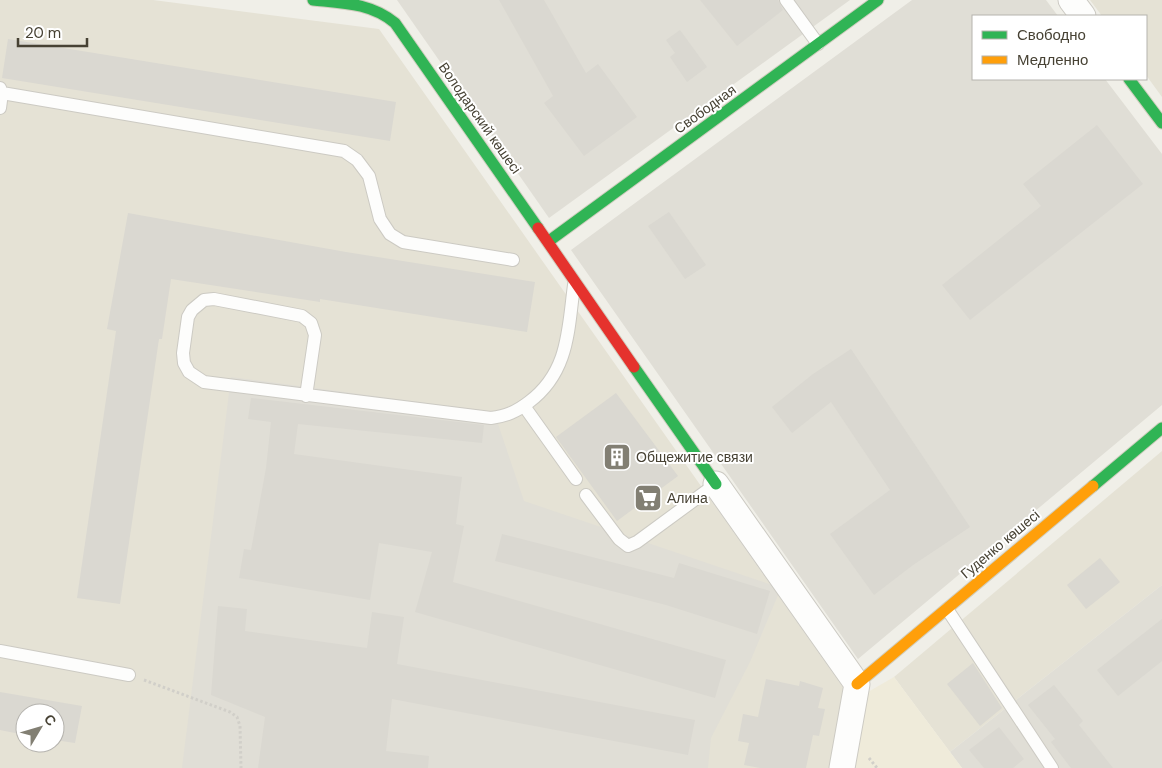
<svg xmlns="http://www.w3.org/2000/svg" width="1162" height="768" font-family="'DM Sans',sans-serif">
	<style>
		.residential { fill: #e5e2d5; fill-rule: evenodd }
		.industrial { fill: #e0ded6 }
		.education { fill: #efebda }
		.building { fill: #dad8d1 }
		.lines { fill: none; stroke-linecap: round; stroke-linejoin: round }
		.lane-casing { stroke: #cccac3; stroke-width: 14 }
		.street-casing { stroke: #cccac3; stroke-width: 27 }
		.fast-casing { stroke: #d0cebf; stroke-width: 13 }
		.slow-casing { stroke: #d0cebf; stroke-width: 13 }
		.jam-casing { stroke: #d0cebf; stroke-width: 13 }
		.path { stroke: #d1cfc9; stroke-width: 3; stroke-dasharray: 2.5 2.5; stroke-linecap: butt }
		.lane { stroke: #fdfdfc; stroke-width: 12 }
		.street { stroke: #fdfdfc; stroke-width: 25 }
		.fast { stroke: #30b455; stroke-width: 11 }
		.slow { stroke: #ff9f0a; stroke-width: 11 }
		.jam { stroke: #e5322d; stroke-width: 11 }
		.labels { text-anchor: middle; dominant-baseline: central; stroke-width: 4; stroke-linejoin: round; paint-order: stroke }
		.street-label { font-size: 14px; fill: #474234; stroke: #fff }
		.poi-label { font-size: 14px; fill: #474234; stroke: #fff; text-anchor: start }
	</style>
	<rect width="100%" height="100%" fill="#f0efe8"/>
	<g class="residential">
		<path d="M 0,0 L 153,0 L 379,29 L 844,689 L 830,768 L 0,768 ZM 25,713 L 55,713 L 55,743 L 25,743 Z"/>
		<path d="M 1090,0 L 1162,0 L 1162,97 L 1146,75 L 1146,16 L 1102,16 Z"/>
		<path d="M 1162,451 L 1162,585 L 950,752 L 894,677 Z"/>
	</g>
	<g class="industrial">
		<path d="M 397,0 L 850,0 L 549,218 Z"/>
		<path d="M 912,0 L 1046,0 L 1058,16 L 973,16 L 973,79 L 1105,79 L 1162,154 L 1162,405 L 858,659 L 571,250 Z"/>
		<path d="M 231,377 L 494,412 L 524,501 L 781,588 L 750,662 L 711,738 L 708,768 L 182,768 Z"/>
		<path d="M 1162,585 L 1162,768 L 962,768 L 950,752 Z"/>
	</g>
	<path class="education" d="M 894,677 L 962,768 L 855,768 L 868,692 Z"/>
	<g class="building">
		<path d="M 499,0 L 544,0 L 586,73 L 598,64 L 637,117 L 584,156 L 544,103 L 553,96 Z"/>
		<path d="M 700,0 L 778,0 L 783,10 L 737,46 Z"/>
		<path d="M 680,30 L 707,67 L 687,82 L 670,57 L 675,53 L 666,40 Z"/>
		<path d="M 8,39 L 396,102 L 390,141 L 2,78 Z"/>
		<path d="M 1097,125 L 1143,184 L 970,320 L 942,285 L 1041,206 L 1023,184 Z"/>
		<path d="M 669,212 L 706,265 L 685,279 L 648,226 Z"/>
		<path d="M 128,213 L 346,252 L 535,282 L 527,332 L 320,299 L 320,302 L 171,279 L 162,339 L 159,339 L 120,604 L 77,598 L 116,331 L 107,329 Z"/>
		<path d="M 851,349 L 970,527 L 913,565 L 874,595 L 830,534 L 890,490 L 831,402 L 792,433 L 772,407 L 813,374 Z"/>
		<path d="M 616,393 L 678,476 L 617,521 L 556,437 Z"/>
		<path d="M 251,398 L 484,425 L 482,443 L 298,424 L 294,454 L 462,477 L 456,524 L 464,526 L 453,582 L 726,660 L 715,698 L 415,612 L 432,552 L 379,543 L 370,600 L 239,578 L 244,549 L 251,550 L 266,468 L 271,422 L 248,419 Z"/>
		<path d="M 502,534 L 674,578 L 679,563 L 770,591 L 757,634 L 666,605 L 495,561 Z"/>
		<path d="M 1100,558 L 1120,582 L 1086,609 L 1067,585 Z"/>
		<path d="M 218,606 L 247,609 L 245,631 L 367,648 L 372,612 L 404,617 L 397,664 L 695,720 L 688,755 L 392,699 L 386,751 L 429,756 L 428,768 L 258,768 L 265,717 L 211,695 Z"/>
		<path d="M 1162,619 L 1162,661 L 1118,696 L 1097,670 Z"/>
		<path d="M 973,663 L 1002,708 L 980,726 L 947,684 Z"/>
		<path d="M 766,679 L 799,686 L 800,681 L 823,688 L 818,708 L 825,709 L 819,736 L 813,735 L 806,768 L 760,768 L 744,765 L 749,743 L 738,741 L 743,714 L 758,717 Z"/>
		<path d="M 1054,685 L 1083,721 L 1079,725 L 1113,768 L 1071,768 L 1051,742 L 1055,739 L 1028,705 Z"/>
		<path d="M 0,692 L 82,706 L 75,743 L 55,740 L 55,713 L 25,713 L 25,735 L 0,730 Z"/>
		<path d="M 999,727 L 1024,759 L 1013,768 L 984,768 L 969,750 Z"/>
	</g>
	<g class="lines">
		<g class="lane-casing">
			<g id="lane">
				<path d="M 786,0 L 818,44"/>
				<path d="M 0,88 L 2,93 L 344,151 L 357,160 L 369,176 L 380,219 L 390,234 L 403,242 L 513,260"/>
				<path d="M 0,108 L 2,93"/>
				<path d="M 306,396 L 315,335 L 311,323 L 302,316 L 214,299 L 204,300 L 192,310 L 188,317 L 183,353 L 184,363 L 189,372 L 204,382 L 491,418 C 506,416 516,412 529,402 C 569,372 568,330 574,285"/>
				<path d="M 524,406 L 576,479"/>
				<path d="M 586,495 L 619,539 L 628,546 L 637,542 L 716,484"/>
				<path d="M 947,609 L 1052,768"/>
				<path d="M 0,651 L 129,675"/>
			</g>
		</g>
		<g class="street-casing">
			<g id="street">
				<path d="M 1071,0 L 1083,16"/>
				<path d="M 716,484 L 857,684 L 842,768"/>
			</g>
		</g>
		<g class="fast-casing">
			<g id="fast">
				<path d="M 313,0 C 343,3 371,3 395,23 L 538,228"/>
				<path d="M 1129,79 L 1162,123"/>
				<path d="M 549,241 L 878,0"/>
				<path d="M 634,367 L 716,484"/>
				<path d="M 1093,486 L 1162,428"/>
			</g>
		</g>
		<g class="slow-casing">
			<path id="slow" d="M 857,684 L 1093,486"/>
		</g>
		<g class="jam-casing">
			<path id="jam" d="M 538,228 L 634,367"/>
		</g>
		<g class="path">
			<path d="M 144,680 L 230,712 L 237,717 L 240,726 L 241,768"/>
			<path d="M 869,758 L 877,768"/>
		</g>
		<use href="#lane" class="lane"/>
		<use href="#street" class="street"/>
		<use href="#fast" class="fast"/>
		<use href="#slow" class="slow"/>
		<use href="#jam" class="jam"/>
	</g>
	<defs>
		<g id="building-square" transform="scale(1.4375)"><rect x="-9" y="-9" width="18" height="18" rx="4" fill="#827f73" stroke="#fff"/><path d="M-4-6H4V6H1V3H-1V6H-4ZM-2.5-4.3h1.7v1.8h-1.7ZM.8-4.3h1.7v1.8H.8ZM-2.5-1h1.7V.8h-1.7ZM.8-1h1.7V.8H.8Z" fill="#fff"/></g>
		<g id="supermarket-square" transform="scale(1.4375)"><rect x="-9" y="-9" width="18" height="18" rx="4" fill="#827f73" stroke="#fff"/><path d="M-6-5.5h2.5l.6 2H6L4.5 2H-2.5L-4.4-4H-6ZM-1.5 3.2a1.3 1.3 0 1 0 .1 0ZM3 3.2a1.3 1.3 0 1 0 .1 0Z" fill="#fff"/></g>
	</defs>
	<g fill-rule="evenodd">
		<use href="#building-square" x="617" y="457"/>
		<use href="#supermarket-square" x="648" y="498"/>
	</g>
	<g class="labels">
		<g class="street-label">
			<text transform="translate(705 109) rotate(-36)">Свободная</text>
			<text transform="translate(480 118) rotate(55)">Володарский көшесі</text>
			<text transform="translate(1000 544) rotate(-40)">Гуденко көшесі</text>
		</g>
		<g class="poi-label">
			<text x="636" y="457">Общежитие связи</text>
			<text x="667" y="498">Алина</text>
		</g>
	</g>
	<rect x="972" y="15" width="175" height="65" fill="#ffffff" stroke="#b5b3ae"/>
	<rect x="982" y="31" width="25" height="8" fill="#30b455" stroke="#b5b3ae"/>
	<text x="1017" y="40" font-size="15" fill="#474234">Свободно</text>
	<rect x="982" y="56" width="25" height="8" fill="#ff9f0a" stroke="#b5b3ae"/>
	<text x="1017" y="65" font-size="15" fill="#474234">Медленно</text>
	<g transform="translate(40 728) rotate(52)"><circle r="24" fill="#ffffff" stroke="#b5b3ae"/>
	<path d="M0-4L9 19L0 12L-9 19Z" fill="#827f73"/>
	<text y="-8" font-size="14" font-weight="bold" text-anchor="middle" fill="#474234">С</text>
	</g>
	<path d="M18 38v8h69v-8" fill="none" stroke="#474234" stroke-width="2.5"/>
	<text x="25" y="38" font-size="15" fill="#474234" stroke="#ffffff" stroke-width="4" paint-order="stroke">20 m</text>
</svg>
